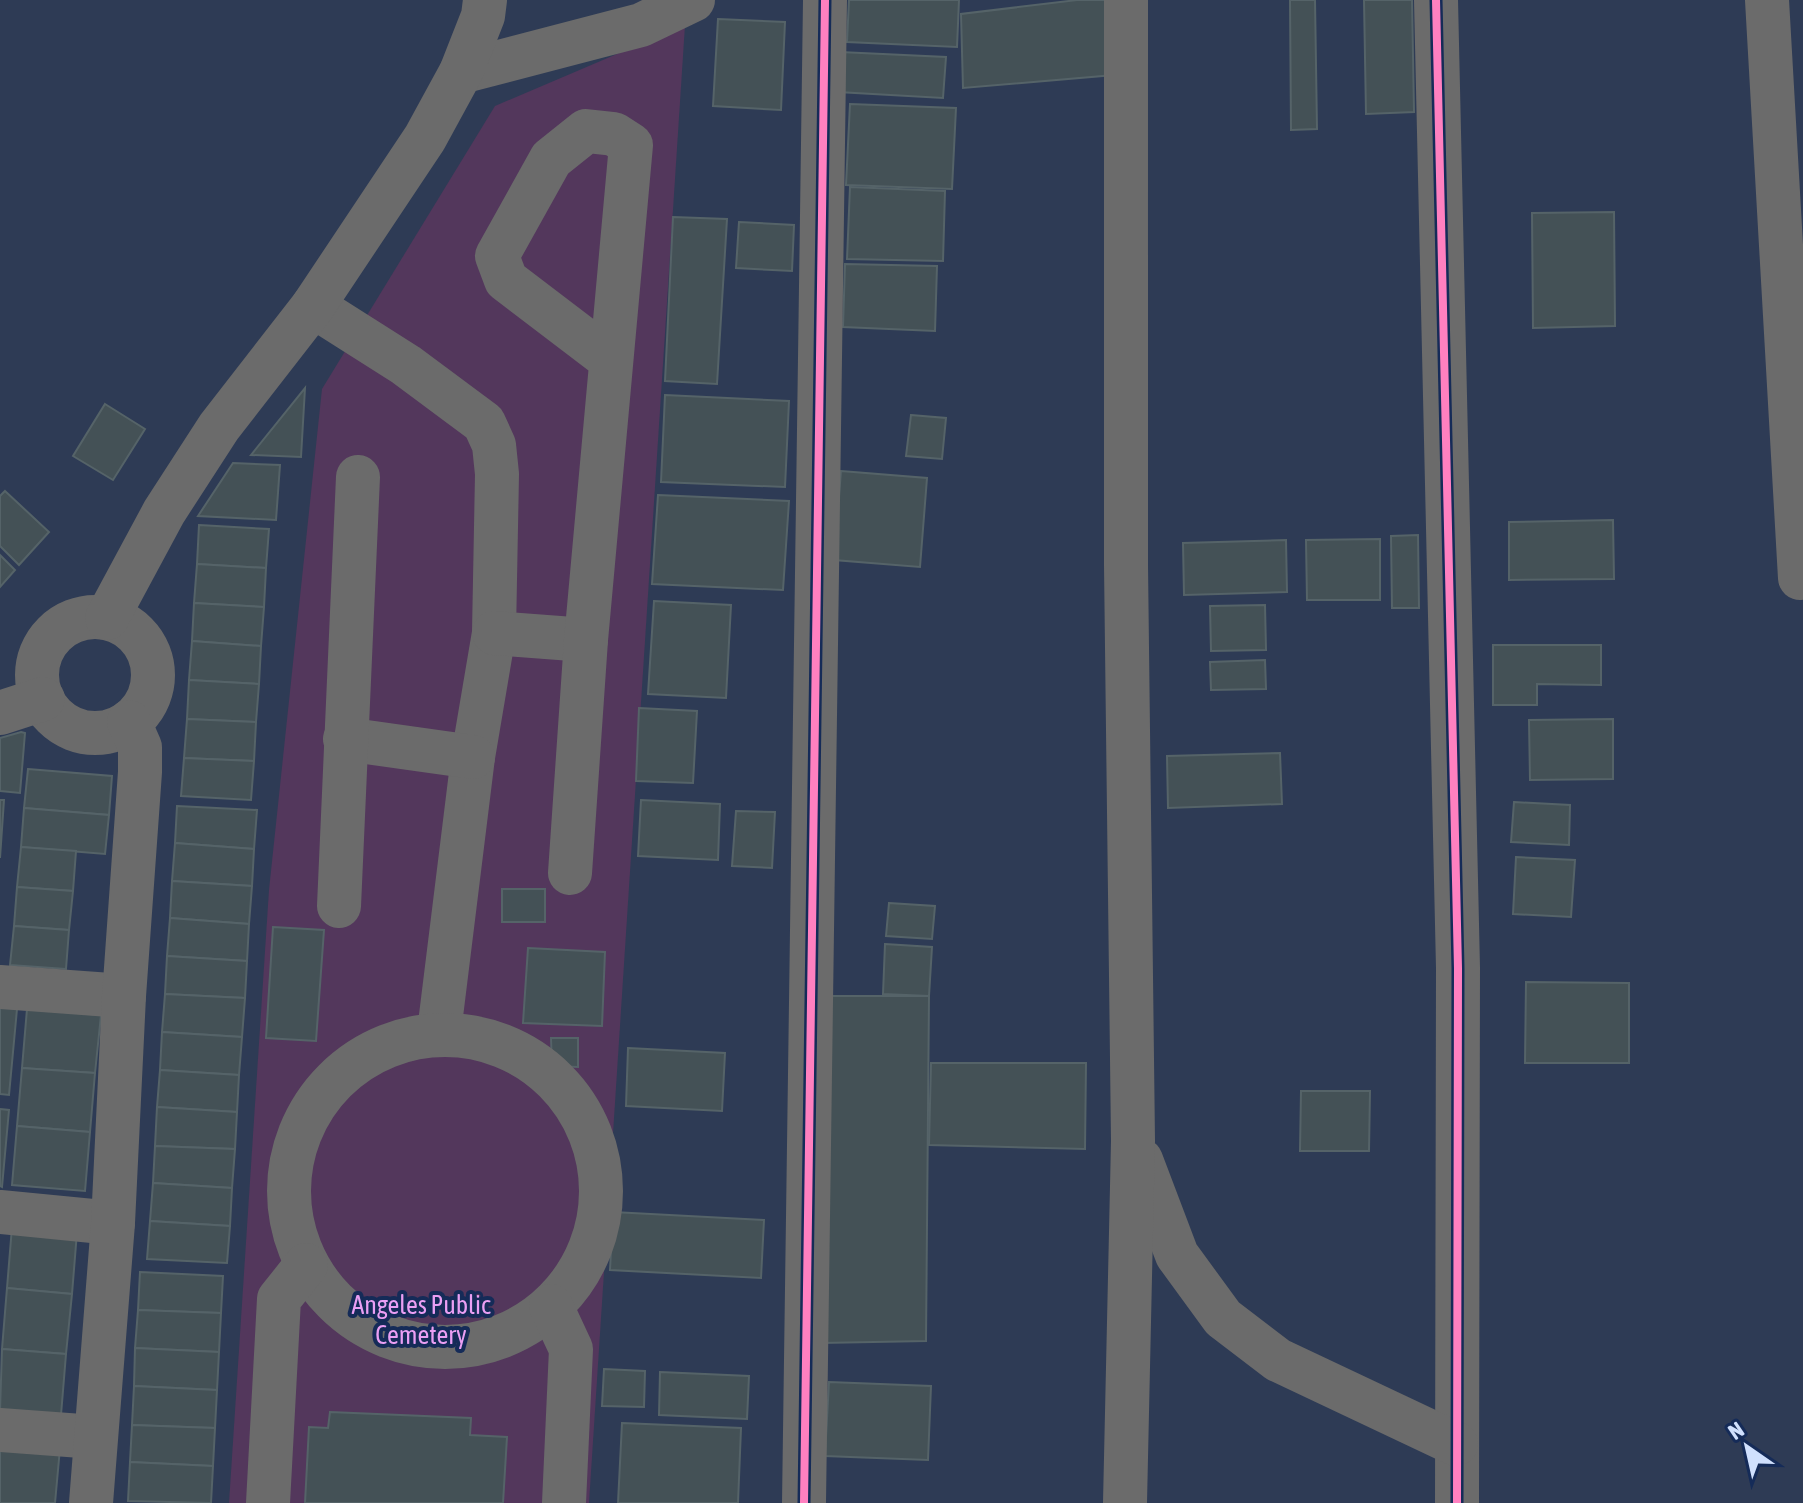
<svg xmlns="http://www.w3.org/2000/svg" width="1803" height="1503" font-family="'Asap Condensed',sans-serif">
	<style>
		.green { fill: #53375c }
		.building { fill: #445156; stroke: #556368; stroke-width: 2 }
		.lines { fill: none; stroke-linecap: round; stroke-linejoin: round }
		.minor { stroke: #6b6b6b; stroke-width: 44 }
		.cycleway-casing { stroke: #152b58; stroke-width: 13 }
		.cycleway { stroke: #ff80c0; stroke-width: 8 }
		.labels { text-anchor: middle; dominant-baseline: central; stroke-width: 8; stroke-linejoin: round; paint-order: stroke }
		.park-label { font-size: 26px; fill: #ea9ff4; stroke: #152b58 }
	</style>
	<rect width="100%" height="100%" fill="#2e3b55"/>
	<path class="green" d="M 685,25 L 589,1503 L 229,1503 L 269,890 L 322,389 L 495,106 Z"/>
	<g class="building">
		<path d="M 849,0 L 959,0 L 957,47 L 847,42 Z"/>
		<path d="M 1077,0 L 1115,0 L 1114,75 L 963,88 L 961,14 Z"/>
		<path d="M 1290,0 L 1315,0 L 1317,129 L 1291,130 Z"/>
		<path d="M 1364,0 L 1412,0 L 1414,112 L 1366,114 Z"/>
		<path d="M 718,19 L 785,22 L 781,110 L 713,106 Z"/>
		<path d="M 840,52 L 946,57 L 943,98 L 838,92 Z"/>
		<path d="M 850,104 L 956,108 L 952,189 L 846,185 Z"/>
		<path d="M 850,187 L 945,191 L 943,261 L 847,259 Z"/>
		<path d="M 1614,212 L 1615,326 L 1533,328 L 1532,213 Z"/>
		<path d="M 673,217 L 727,219 L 717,384 L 665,381 Z"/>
		<path d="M 739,222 L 794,225 L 792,271 L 736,268 Z"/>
		<path d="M 845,264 L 937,266 L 935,331 L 843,327 Z"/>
		<path d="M 305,388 L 301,457 L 251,455 Z"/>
		<path d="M 665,395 L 789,401 L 785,487 L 661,482 Z"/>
		<path d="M 105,404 L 145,429 L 113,480 L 73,456 Z"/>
		<path d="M 911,415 L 946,418 L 942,459 L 906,456 Z"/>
		<path d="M 233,463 L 280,465 L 276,520 L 198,516 Z"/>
		<path d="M 841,471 L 927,478 L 920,567 L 834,560 Z"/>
		<path d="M 5,491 L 49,532 L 19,565 L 0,546 L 0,496 Z"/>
		<path d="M 658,495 L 789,501 L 783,590 L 652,584 Z"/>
		<path d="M 1613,520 L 1614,579 L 1509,580 L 1509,522 Z"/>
		<path d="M 199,525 L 269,529 L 266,568 L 197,564 Z"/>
		<path d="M 1418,535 L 1419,608 L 1392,608 L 1391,536 Z"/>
		<path d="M 1380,539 L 1380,600 L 1307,600 L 1306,540 Z"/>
		<path d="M 1286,540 L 1287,592 L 1184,595 L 1183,543 Z"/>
		<path d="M 0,555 L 15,570 L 0,587 Z"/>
		<path d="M 197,564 L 266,568 L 264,607 L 194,603 Z"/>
		<path d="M 654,601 L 731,605 L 726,698 L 648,694 Z"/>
		<path d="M 194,603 L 264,607 L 261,646 L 192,641 Z"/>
		<path d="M 1265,605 L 1266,650 L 1211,651 L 1210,606 Z"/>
		<path d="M 192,641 L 261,646 L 259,684 L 189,680 Z"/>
		<path d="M 1493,645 L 1601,645 L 1601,685 L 1537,684 L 1537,705 L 1493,705 Z"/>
		<path d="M 1265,660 L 1266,689 L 1211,690 L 1210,662 Z"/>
		<path d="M 189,680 L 259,684 L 256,722 L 187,719 Z"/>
		<path d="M 639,708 L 697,711 L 693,783 L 636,781 Z"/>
		<path d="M 187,719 L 256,722 L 254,761 L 184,758 Z"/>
		<path d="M 1613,719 L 1613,779 L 1530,780 L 1529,720 Z"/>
		<path d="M 21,732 L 25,733 L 20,793 L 0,791 L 0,738 Z"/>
		<path d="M 1280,753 L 1282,804 L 1168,808 L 1167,756 Z"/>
		<path d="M 184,758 L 254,761 L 251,800 L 181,796 Z"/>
		<path d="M 28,769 L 112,776 L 109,815 L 24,808 Z"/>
		<path d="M 0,800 L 4,800 L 0,858 Z"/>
		<path d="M 641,800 L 720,804 L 718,860 L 638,856 Z"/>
		<path d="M 1514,802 L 1570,805 L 1569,845 L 1511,842 Z"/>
		<path d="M 177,806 L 257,810 L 254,849 L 175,843 Z"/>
		<path d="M 24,808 L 109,815 L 105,854 L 21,847 Z"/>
		<path d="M 736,811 L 775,812 L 772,868 L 732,866 Z"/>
		<path d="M 175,843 L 254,849 L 252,886 L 172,881 Z"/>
		<path d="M 21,847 L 76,851 L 73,891 L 17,887 Z"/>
		<path d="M 1516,857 L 1575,860 L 1571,917 L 1513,914 Z"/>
		<path d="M 172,881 L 252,886 L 249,924 L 170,918 Z"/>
		<path d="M 17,887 L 73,891 L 69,930 L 14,926 Z"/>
		<rect x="502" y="889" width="43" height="33"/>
		<path d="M 889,903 L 935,906 L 932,939 L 886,936 Z"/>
		<path d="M 170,918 L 249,924 L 247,961 L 167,956 Z"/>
		<path d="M 14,926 L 69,930 L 66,969 L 10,965 Z"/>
		<path d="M 273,927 L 324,930 L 316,1041 L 266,1038 Z"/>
		<path d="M 885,944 L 932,947 L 929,996 L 883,994 Z"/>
		<path d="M 528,948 L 605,952 L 602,1026 L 523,1023 Z"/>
		<path d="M 167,956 L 247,961 L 245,998 L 165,994 Z"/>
		<path d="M 1526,982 L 1629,983 L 1629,1063 L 1525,1063 Z"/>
		<path d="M 165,994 L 245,998 L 242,1037 L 162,1032 Z"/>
		<path d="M 826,996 L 929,996 L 926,1341 L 821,1343 Z"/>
		<path d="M 0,1007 L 17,1009 L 9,1095 L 0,1094 Z"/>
		<path d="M 27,1009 L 101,1015 L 95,1073 L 22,1068 Z"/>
		<path d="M 162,1032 L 242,1037 L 239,1075 L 160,1070 Z"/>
		<path d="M 551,1038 L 578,1038 L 578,1067 L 552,1066 Z"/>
		<path d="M 628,1048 L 725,1053 L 722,1111 L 626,1106 Z"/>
		<path d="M 931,1063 L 1086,1063 L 1085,1149 L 929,1145 Z"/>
		<path d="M 22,1068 L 95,1073 L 90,1132 L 17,1126 Z"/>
		<path d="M 160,1070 L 239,1075 L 237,1112 L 157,1107 Z"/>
		<path d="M 1301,1091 L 1370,1091 L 1369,1151 L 1300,1151 Z"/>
		<path d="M 157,1107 L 237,1112 L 235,1149 L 155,1146 Z"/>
		<path d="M 0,1109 L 9,1110 L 2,1187 L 0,1186 Z"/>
		<path d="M 17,1126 L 90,1132 L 85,1191 L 12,1185 Z"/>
		<path d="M 155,1146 L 235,1149 L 232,1188 L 153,1183 Z"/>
		<path d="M 153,1183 L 232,1188 L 230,1226 L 150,1221 Z"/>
		<path d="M 613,1212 L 764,1220 L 761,1278 L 610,1270 Z"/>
		<path d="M 150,1221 L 230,1226 L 227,1263 L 147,1259 Z"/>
		<path d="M 12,1227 L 77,1232 L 72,1294 L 7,1288 Z"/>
		<path d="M 140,1272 L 223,1276 L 221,1313 L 138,1310 Z"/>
		<path d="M 7,1288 L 72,1294 L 66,1354 L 2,1349 Z"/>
		<path d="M 138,1310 L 221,1313 L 219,1352 L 135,1348 Z"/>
		<path d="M 135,1348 L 219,1352 L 217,1390 L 134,1386 Z"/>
		<path d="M 2,1349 L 66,1354 L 61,1415 L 0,1411 Z"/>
		<path d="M 604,1369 L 645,1371 L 644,1407 L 602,1406 Z"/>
		<path d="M 660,1372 L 749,1376 L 747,1419 L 659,1415 Z"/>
		<path d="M 829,1382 L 931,1386 L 928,1460 L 825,1456 Z"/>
		<path d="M 134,1386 L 217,1390 L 215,1428 L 132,1425 Z"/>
		<path d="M 330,1412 L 471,1418 L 470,1435 L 507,1437 L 503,1503 L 305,1503 L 309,1427 L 328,1428 Z"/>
		<path d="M 622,1423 L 741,1428 L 738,1503 L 618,1503 Z"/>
		<path d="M 132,1425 L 215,1428 L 213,1466 L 130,1462 Z"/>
		<path d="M 0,1443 L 60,1448 L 55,1503 L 0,1503 Z"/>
		<path d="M 130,1462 L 213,1466 L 211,1503 L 128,1501 Z"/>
	</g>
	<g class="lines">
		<g class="minor">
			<path d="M 1436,0 L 1458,968 L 1457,1503"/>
			<path d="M 1767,0 L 1800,578"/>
			<path d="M 461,72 L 641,25 L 693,0"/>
			<path d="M 313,306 L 406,365 L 484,423 L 494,445 L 497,474 L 494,633 L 473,757 L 439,1032"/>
			<circle cx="95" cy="675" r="58"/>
			<path d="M 107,618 L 164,512 L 219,427 L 313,306 L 425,138 L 461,72 L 483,16 L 485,0"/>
			<path d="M 494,633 L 586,640"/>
			<path d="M 0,713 L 43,699"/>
			<path d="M 345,739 L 473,757"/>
			<path d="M 570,873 L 586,640 L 631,145 L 614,134 L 586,131 L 551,159 L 497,256 L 506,280 L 611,360"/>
			<path d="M 339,906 L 358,477"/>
			<path d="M 0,987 L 124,996"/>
			<circle cx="445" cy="1191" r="156"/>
			<path d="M 1141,1160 L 1177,1255 L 1223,1318 L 1278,1360 L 1456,1444"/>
			<path d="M 0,1212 L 113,1223"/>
			<path d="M 551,1306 L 571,1349 L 564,1503"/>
			<path d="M 0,1430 L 95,1437"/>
			<path d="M 91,1503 L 113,1223 L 124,996 L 140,772 L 140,747 L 129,722"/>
			<path d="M 268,1503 L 279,1299 L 306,1265"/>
			<path d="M 804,1503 L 825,0"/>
			<path d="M 1125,1503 L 1133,1141 L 1126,565 L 1126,0"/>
		</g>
		<g class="cycleway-casing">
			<g id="cycleway">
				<path d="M 1436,0 L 1458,968 L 1457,1503"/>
				<path d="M 804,1503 L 825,0"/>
			</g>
		</g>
		<use href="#cycleway" class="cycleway"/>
	</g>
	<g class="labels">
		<g class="park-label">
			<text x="421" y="1305">Angeles Public<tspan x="421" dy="30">Cemetery</tspan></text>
		</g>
	</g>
	<g transform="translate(1747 1447) rotate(326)" stroke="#152b58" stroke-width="6" paint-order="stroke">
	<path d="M0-6L14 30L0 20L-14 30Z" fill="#d0e0fd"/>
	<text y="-12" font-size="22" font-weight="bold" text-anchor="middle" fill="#d0e0fd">N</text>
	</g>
</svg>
